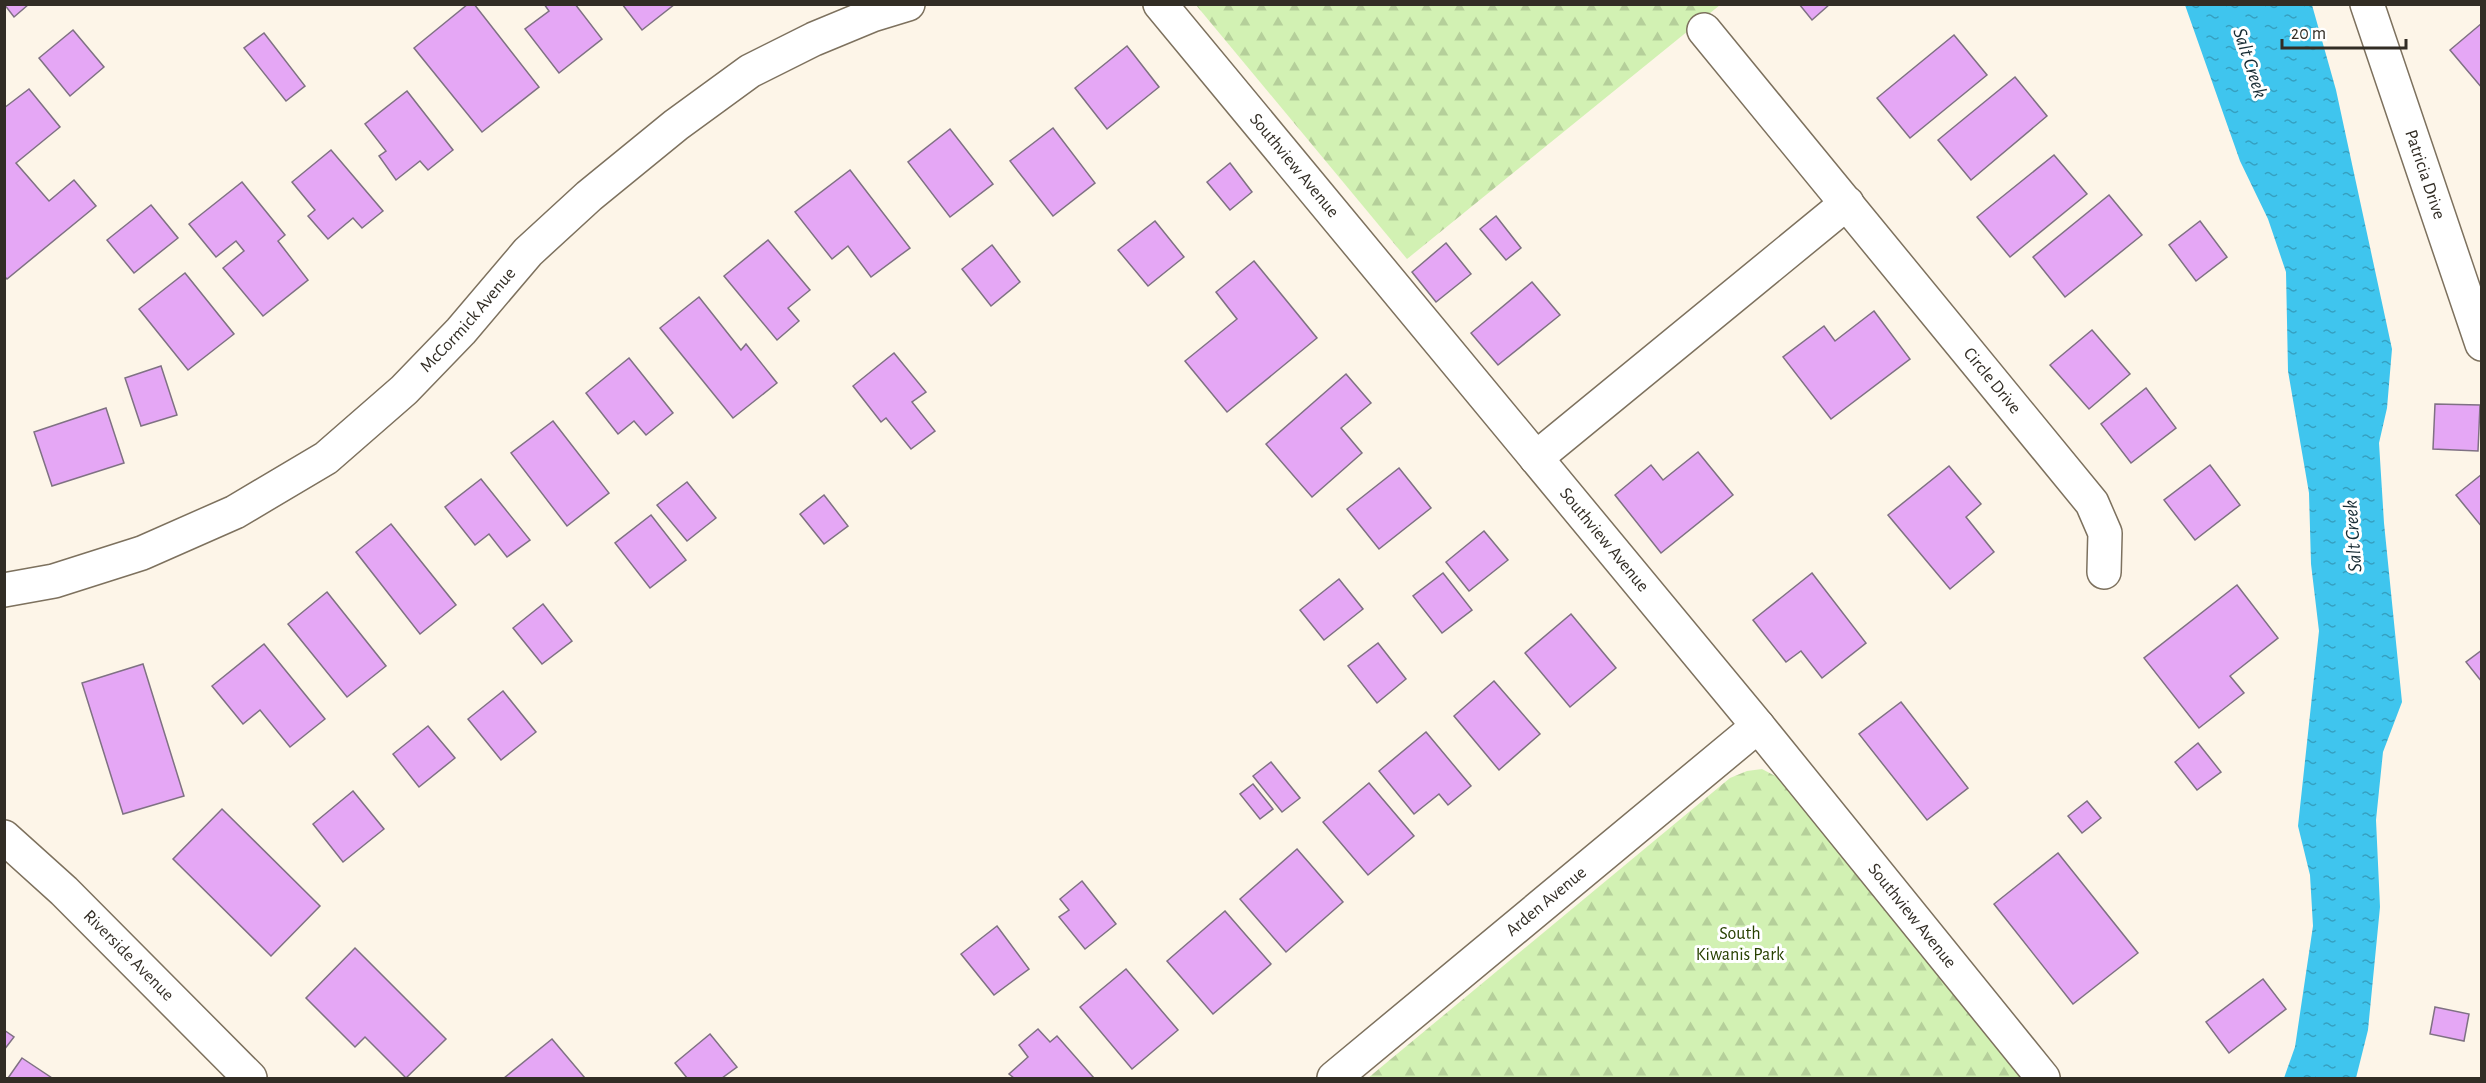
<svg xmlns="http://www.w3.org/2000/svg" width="2486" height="1083" font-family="'Alegreya Sans',sans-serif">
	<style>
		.forest { fill: url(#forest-firs) }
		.water { fill: url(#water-ripples) }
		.building { fill: #e5a7f5; stroke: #7f7183; stroke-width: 1.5 }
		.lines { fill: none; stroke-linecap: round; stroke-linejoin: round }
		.street-casing { stroke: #7d715e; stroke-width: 36 }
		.street { stroke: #fff; stroke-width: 33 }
		.labels { text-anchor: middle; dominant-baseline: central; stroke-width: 6; stroke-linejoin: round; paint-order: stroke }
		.street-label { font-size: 18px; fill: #322d25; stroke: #fff }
		.park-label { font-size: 18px; fill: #284100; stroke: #fff }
		.water-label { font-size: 20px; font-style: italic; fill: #172c34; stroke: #fff }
	</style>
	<defs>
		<pattern id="forest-firs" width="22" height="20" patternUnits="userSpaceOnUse" patternTransform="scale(1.5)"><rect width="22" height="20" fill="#d2f1b3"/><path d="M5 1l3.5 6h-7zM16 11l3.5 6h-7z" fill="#b5cf9a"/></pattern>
		<pattern id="water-ripples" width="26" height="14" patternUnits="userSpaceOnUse" patternTransform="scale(1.5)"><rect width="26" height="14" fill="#3fc5ee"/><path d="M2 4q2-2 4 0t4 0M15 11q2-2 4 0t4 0" fill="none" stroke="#35a0c1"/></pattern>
	</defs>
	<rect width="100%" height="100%" fill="#fdf5e8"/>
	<g class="forest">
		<path d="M 1196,5 L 1720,5 L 1407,259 Z"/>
		<path d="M 1762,769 L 1779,778 L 2024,1078 L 1368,1078 L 1730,778 L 1747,771 Z"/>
	</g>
	<path class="water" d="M 2185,5 L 2312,5 L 2336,90 L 2392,349 L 2387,408 L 2379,443 L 2384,523 L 2402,702 L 2383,752 L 2376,820 L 2380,907 L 2368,1030 L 2356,1078 L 2284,1078 L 2295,1047 L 2313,926 L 2310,875 L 2298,826 L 2319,631 L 2311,564 L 2309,493 L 2288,371 L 2286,272 L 2268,219 L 2240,161 Z"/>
	<g class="building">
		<path d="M 4,4 L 29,4 L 14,17 Z"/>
		<path d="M 468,4 L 474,4 L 539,87 L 482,132 L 414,48 Z"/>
		<path d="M 544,4 L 575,4 L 602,39 L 559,73 L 525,29 L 549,11 Z"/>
		<path d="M 622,4 L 675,4 L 642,30 Z"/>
		<path d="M 1799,4 L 1830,4 L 1812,20 Z"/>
		<path d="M 2482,23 L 2482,88 L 2450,50 Z"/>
		<path d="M 73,30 L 104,67 L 70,96 L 39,58 Z"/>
		<path d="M 264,33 L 305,86 L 286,101 L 244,48 Z"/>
		<path d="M 1954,35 L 1987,75 L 1910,138 L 1877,98 Z"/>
		<path d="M 1127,46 L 1159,87 L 1107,129 L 1075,88 Z"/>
		<path d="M 2015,77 L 2047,116 L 1971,180 L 1938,140 Z"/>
		<path d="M 29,89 L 60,127 L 16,163 L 49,201 L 74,180 L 96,206 L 7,279 L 4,276 L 4,108 Z"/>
		<path d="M 407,91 L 453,150 L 428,170 L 420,161 L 396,180 L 379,156 L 386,151 L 365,124 Z"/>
		<path d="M 1053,128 L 1095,183 L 1053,216 L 1010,161 Z"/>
		<path d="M 950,129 L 993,184 L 950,217 L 908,162 Z"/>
		<path d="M 331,150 L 383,211 L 362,228 L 353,218 L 328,239 L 308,216 L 315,210 L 292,182 Z"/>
		<path d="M 2054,155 L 2087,194 L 2010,257 L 1977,217 Z"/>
		<path d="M 1230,163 L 1252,192 L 1230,210 L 1207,182 Z"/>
		<path d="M 850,170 L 910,248 L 871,277 L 848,246 L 832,259 L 795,212 Z"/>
		<path d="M 242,182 L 285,235 L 278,241 L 308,280 L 263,316 L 223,268 L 244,251 L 236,241 L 216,257 L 189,224 Z"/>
		<path d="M 2109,195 L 2142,235 L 2065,297 L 2033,257 Z"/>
		<path d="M 151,205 L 178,238 L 134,273 L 107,240 Z"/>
		<path d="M 1496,216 L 1521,248 L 1506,260 L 1480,229 Z"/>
		<path d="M 1155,221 L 1184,257 L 1148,286 L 1118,250 Z"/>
		<path d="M 2200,221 L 2227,257 L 2196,281 L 2169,245 Z"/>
		<path d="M 768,240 L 810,290 L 788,308 L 799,321 L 777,340 L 724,276 Z"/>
		<path d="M 1446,243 L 1471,274 L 1436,302 L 1412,272 Z"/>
		<path d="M 992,245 L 1020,282 L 991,306 L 962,269 Z"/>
		<path d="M 1254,261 L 1317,338 L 1227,412 L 1185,361 L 1237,319 L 1216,292 Z"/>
		<path d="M 185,273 L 234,334 L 188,370 L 139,309 Z"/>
		<path d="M 1532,282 L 1560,315 L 1498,365 L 1471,333 Z"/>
		<path d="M 699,297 L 741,350 L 746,344 L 777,383 L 733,418 L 660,328 Z"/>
		<path d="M 1874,311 L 1910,359 L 1831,419 L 1783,357 L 1824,326 L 1835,341 Z"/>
		<path d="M 2092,330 L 2130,374 L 2089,409 L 2050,365 Z"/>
		<path d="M 894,353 L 926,392 L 912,402 L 935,431 L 911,449 L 886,418 L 881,422 L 853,386 Z"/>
		<path d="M 629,358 L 673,413 L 646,435 L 634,421 L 618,434 L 586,393 Z"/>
		<path d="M 161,366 L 177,415 L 141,426 L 125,378 Z"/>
		<path d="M 1346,374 L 1371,403 L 1341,428 L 1362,453 L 1312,497 L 1266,444 Z"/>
		<path d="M 2146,388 L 2176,428 L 2131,463 L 2101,424 Z"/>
		<path d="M 2435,404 L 2480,405 L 2478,451 L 2433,449 Z"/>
		<path d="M 106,408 L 124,463 L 52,486 L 34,432 Z"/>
		<path d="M 553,421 L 609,493 L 567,526 L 511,453 Z"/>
		<path d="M 1698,452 L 1733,495 L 1661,553 L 1615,495 L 1651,465 L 1663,480 Z"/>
		<path d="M 2210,465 L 2240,505 L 2195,540 L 2164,500 Z"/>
		<path d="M 1949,466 L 1981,504 L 1966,517 L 1994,552 L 1950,589 L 1888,515 Z"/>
		<path d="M 1399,468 L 1431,508 L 1379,549 L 1347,509 Z"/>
		<path d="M 2482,474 L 2482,527 L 2456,495 Z"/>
		<path d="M 481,479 L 530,540 L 507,557 L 489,534 L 475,545 L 445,507 Z"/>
		<path d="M 687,482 L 716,518 L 687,541 L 657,505 Z"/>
		<path d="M 824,495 L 848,526 L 824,544 L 800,514 Z"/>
		<path d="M 651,515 L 686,560 L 650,588 L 615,543 Z"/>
		<path d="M 391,524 L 456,605 L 420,634 L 356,552 Z"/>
		<path d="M 1484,531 L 1508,560 L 1469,591 L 1446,562 Z"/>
		<path d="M 1443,573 L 1472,610 L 1442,633 L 1413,596 Z"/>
		<path d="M 1812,573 L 1866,643 L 1822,678 L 1801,651 L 1786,662 L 1753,620 Z"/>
		<path d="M 1339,579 L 1363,609 L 1324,640 L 1300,610 Z"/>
		<path d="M 2237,585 L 2278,638 L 2230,676 L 2244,693 L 2199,728 L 2144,658 Z"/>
		<path d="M 327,592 L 386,666 L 347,697 L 288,624 Z"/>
		<path d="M 543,604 L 572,641 L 542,664 L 513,628 Z"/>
		<path d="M 1571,614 L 1616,668 L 1570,707 L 1525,653 Z"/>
		<path d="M 1378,643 L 1406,679 L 1377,703 L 1348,666 Z"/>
		<path d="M 264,644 L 325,719 L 290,747 L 260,710 L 243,724 L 212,686 Z"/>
		<path d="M 2482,650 L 2482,682 L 2466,662 Z"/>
		<path d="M 143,664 L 184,796 L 123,814 L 82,683 Z"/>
		<path d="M 1494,681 L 1540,734 L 1499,770 L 1454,716 Z"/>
		<path d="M 503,691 L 536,732 L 501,760 L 468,719 Z"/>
		<path d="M 1901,702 L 1968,788 L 1927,820 L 1859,734 Z"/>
		<path d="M 428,726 L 455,758 L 419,787 L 393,754 Z"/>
		<path d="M 1426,732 L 1471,786 L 1448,805 L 1439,794 L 1414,814 L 1379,771 Z"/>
		<path d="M 2198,743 L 2221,772 L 2197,790 L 2175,762 Z"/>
		<path d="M 1271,762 L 1300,798 L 1282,812 L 1253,776 Z"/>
		<path d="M 1369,783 L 1414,836 L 1368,875 L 1323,822 Z"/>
		<path d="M 1253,784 L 1273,809 L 1260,819 L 1240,794 Z"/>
		<path d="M 353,791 L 384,829 L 343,862 L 313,824 Z"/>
		<path d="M 2087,801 L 2101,818 L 2082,833 L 2068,816 Z"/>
		<path d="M 222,809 L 320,906 L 271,956 L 173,859 Z"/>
		<path d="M 1297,849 L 1343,902 L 1286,952 L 1240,899 Z"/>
		<path d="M 2058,853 L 2138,953 L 2073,1004 L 1994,904 Z"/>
		<path d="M 1082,881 L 1116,924 L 1085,949 L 1059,917 L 1069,910 L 1060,899 Z"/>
		<path d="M 1225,911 L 1271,964 L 1213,1014 L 1167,961 Z"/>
		<path d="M 997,926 L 1029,969 L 994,995 L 961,954 Z"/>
		<path d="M 355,948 L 446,1039 L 406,1078 L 365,1037 L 355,1047 L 306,998 Z"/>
		<path d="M 1126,969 L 1178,1030 L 1132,1069 L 1080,1007 Z"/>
		<path d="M 2263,979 L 2286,1009 L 2229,1053 L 2206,1022 Z"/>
		<path d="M 2435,1007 L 2469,1014 L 2464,1041 L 2430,1034 Z"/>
		<path d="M 1038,1029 L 1050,1042 L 1057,1036 L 1094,1078 L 1014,1078 L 1009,1074 L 1028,1057 L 1019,1045 Z"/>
		<path d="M 4,1030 L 14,1037 L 4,1050 Z"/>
		<path d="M 710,1034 L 737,1067 L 722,1078 L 687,1078 L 675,1063 Z"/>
		<path d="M 552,1039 L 585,1078 L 504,1078 Z"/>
		<path d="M 22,1058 L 52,1078 L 8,1078 Z"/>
	</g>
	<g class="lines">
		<g class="street-casing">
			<g id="street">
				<path id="s1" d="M 1160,4 L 1758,726 L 2043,1078"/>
				<path id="s2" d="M 2367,4 L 2482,344"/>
				<path id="s3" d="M 1704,30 L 2092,503 L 2105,533 L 2104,572"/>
				<path d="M 1536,458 L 1847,203"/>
				<path id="s4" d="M 4,590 L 54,581 L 142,553 L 235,512 L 326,458 L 404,390 L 461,331 L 528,252 L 589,196 L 676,125 L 750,71 L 814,39 L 872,15 L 908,4"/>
				<path id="s5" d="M 4,837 L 64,891 L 250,1078"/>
				<path id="s6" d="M 1334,1078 L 1758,726"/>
			</g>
		</g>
		<use href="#street" class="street"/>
	</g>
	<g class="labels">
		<g class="street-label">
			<text stroke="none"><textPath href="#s1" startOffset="210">Southview Avenue</textPath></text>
			<text stroke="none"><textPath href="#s2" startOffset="180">Patricia Drive</textPath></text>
			<text stroke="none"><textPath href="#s4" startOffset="549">McCormick Avenue</textPath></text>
			<text stroke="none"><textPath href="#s3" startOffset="454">Circle Drive</textPath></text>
			<text stroke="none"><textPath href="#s1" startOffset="696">Southview Avenue</textPath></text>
			<text stroke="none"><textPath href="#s6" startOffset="276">Arden Avenue</textPath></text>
			<text stroke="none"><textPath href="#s1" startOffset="1182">Southview Avenue</textPath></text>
			<text stroke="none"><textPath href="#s5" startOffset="172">Riverside Avenue</textPath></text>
		</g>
		<g class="park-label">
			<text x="1740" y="934">South<tspan x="1740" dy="21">Kiwanis Park</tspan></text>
		</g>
		<g class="water-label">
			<text transform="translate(2250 63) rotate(72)">Salt Creek</text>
			<text transform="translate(2353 536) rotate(-94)">Salt Creek</text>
		</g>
	</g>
	<rect width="2486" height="1083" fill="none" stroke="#322d25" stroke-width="12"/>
	<path d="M2282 39v9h124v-9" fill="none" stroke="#322d25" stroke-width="3"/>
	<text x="2291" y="39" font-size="18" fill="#322d25" stroke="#ffffff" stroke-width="4.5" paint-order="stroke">20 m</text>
</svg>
